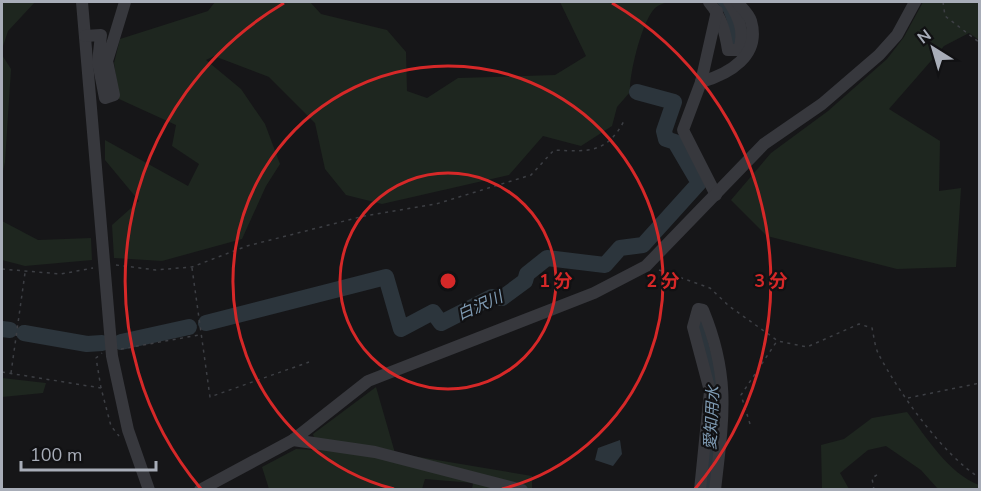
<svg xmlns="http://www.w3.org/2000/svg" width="981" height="491" font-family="'Nunito Sans','Noto Sans JP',sans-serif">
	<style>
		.green { fill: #1e261f }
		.water { fill: #2c353c }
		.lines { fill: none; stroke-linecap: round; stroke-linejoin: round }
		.canal { stroke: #2c353c; stroke-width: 9 }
		.river { stroke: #2c353c; stroke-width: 16 }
		.path { stroke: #3d3f44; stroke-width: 1.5; stroke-dasharray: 3 4.5; stroke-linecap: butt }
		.minor { stroke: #37383d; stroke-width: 12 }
		.ring { fill: none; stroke: #d62828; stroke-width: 3 }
		.labels { text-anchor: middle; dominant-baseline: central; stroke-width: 4.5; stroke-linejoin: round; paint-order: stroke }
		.water-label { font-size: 16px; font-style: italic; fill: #7f9bb3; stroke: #111113 }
		.centre { fill: #d62828; stroke: #111113; stroke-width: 3 }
		.ring-label { font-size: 18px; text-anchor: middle; font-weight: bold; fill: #d62828; stroke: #111113; stroke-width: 4.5; stroke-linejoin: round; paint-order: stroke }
	</style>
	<rect width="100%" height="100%" fill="#161618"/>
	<g class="green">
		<path d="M 2,2 L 35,2 L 8,31 L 2,49 Z"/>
		<path d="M 215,2 L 310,2 L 321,14 L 387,30 L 406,52 L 407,91 L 427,98 L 458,78 L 555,75 L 586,56 L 560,2 L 668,2 C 665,3 658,5 655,8 C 642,21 629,74 630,92 L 617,107 L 612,126 L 581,146 L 543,136 L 509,175 L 382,204 L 346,195 L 325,169 L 315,123 L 269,77 L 214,56 L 206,60 L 241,89 L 265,124 L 280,164 L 266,186 L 242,239 L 162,261 L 114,258 L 112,225 L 139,201 L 105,160 L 105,140 L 188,186 L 199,164 L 172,146 L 176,125 L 119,99 L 114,63 L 120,39 L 208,11 Z"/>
		<path d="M 923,2 L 979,2 L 979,40 L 969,33 L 944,46 L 889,109 L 940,141 L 939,191 L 961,188 L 956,267 L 897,269 L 767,236 L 731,200 L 771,153 L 828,111 L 887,59 L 904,37 Z"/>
		<path d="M 2,55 L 11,69 L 5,162 L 2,176 Z"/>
		<path d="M 2,221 L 38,240 L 91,238 L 92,260 L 25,266 L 2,260 Z"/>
		<path d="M 2,378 L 46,383 L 43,393 L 2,397 Z"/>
		<path d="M 376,387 L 395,453 L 532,476 L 532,489 L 472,489 L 473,483 L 425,479 L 422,489 L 269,489 L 262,467 L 296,449 L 318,450 L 313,434 Z"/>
		<path d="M 907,412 C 927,438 948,473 979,485 L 979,489 L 938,489 L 921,470 L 886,446 L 868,450 L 840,473 L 849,489 L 822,489 L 821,445 L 844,439 L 872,418 Z"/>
	</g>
	<path class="water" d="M 620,440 L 622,454 L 613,466 L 595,460 L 598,448 Z"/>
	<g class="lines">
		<g class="canal">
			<path d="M 722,2 C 732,13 734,32 734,46"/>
			<path d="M 700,314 L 700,329 L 716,387 L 708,490"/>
		</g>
		<g class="river">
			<path d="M 206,323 L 386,277 L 401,329 L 433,312 L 441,323 L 492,297 L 502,298 L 525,281 L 527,274 L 547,258 L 605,265 L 620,248 L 643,245 L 699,183 L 675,142 L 666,139 L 664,131 L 674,102 L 637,92"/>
			<path d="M 2,329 L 10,330"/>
			<path d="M 24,333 L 87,344 L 102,343"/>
			<path d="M 121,342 L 189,327"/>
		</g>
		<g class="path">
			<path d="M 943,2 L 945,16 L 980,43"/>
			<path d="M 116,265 L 156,270 L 192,267 L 247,246 L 364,216 L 436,204 L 531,175 L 554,150 C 589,152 608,153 625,119"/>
			<path d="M 192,268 L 210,397 L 309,362"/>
			<path d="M 2,269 L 61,274 L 93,268"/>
			<path d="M 659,270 L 710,288 L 729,306 L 778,341 L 807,347 L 859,324 L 872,328 C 874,337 875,348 879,355 C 899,393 944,456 980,478"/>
			<path d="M 121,349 L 199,335"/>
			<path d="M 2,372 L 101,388 L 111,426 L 119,436"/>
			<path d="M 11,373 L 25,273"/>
			<path d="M 101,388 L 96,358 L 102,353"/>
			<path d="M 908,398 L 980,383"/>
			<path d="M 750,424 L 741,395 L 777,341"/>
			<path d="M 874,490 L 872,478 L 880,473"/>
		</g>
		<g class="minor">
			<path d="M 82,2 L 112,356 L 128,430 L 149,490"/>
			<path d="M 709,2 C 721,16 725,31 728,50 L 739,50 C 745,32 739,17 729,2"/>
			<path d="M 85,36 L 101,35 L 98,62 L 105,98 L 114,95 L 107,61 L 125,2"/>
			<path d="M 701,82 C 729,74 761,56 751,21 C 749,14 741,7 737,2"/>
			<path d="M 716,195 L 683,130 L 701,82 L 717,11"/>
			<path d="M 293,440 L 375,452 L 522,490"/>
			<path d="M 200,490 L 293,440 L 368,381 L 594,293 L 646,266 L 764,144 L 822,104 L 879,55 L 897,35 L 915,2"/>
			<path d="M 700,490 L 710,391 L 693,327 L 698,309 L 703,310 C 731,378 723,419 715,490"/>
		</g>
	</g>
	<g class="ring">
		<circle cx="448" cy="281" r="108"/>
		<path d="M394 489A215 215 0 1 1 502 489"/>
		<path d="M201 489A323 323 0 0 1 284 3M612 3A323 323 0 0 1 695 489"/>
	</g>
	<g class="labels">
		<g class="water-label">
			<text transform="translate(480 306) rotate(-24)">白沢川</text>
			<text transform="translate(712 418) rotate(-87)">愛知用水</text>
		</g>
	</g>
	<circle cx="448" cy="281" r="9" class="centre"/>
	<g class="ring-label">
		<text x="556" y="287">1 分</text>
		<text x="663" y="287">2 分</text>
		<text x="771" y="287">3 分</text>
	</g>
	<rect width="981" height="491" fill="none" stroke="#a8adb8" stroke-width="6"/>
	<g transform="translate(933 48) rotate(323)" stroke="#111113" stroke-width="4.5" paint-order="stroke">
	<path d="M0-4.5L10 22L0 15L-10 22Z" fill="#a8adb8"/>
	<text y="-9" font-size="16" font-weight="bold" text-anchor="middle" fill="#a8adb8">N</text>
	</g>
	<path d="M21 461v9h135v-9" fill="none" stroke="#a8adb8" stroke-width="3"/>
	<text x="30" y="461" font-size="18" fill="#a8adb8" stroke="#111113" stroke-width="4.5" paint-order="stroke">100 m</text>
</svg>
